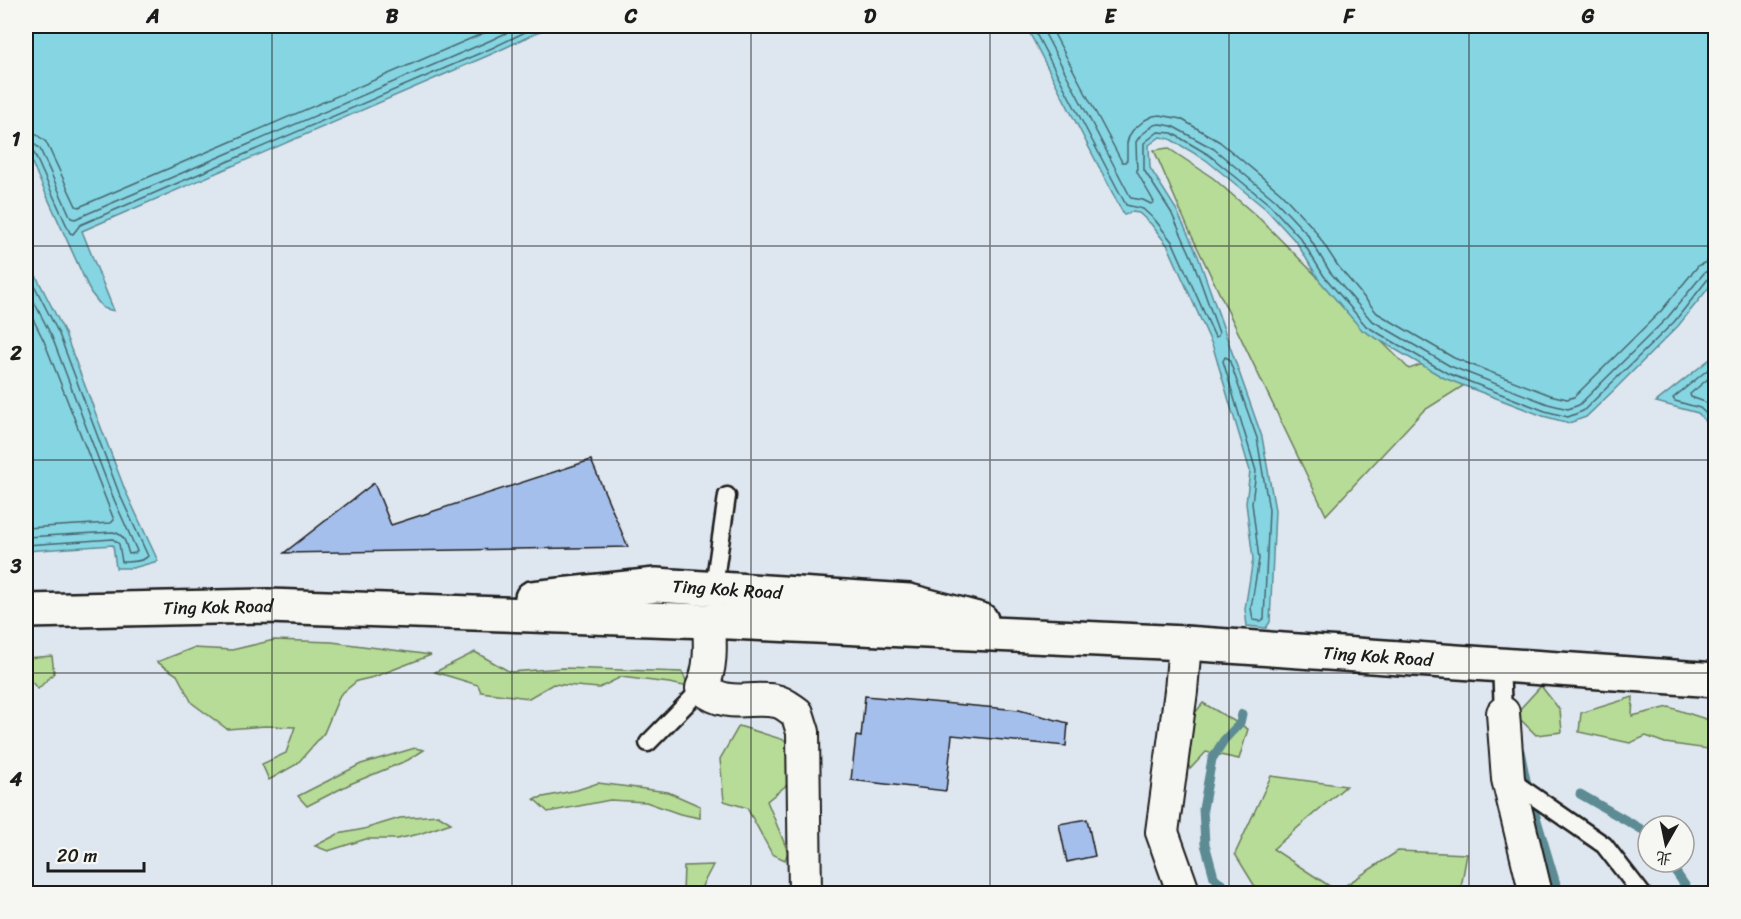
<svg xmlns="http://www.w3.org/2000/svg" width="1741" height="919" font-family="Sriracha,'LXGW WenKai TC',sans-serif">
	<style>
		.green { fill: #b6dc98; stroke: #697c5a; stroke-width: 1.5 }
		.water { fill: #86d5e3; stroke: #5c8b93; stroke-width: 1.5 }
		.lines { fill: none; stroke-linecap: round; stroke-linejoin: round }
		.shore { stroke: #46666c; stroke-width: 1.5 }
		.stream { stroke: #5c8b93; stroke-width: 9 }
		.building { fill: #a5bfec; stroke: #1c1c1c; stroke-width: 1.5 }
		.service-casing { stroke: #1c1c1c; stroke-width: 21 }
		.minor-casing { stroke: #1c1c1c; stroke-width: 36 }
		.secondary-casing { stroke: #1c1c1c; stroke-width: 38 }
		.service { stroke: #f6f6f2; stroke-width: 16 }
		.minor { stroke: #f6f6f2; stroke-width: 32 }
		.secondary { stroke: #f6f6f2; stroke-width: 33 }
		.grid { fill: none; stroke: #1c1c1c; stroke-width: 1.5; stroke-opacity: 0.55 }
		.labels { text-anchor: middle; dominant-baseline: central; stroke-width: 4.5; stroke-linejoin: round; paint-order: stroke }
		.street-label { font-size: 18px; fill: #1c1c1c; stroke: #f6f6f2 }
		.neatline { fill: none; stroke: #1c1c1c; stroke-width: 2 }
		.grid-label { font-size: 20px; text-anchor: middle; font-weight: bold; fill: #1c1c1c }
	</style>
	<rect width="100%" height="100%" fill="#dee6f0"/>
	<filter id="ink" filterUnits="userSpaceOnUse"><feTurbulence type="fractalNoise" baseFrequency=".0167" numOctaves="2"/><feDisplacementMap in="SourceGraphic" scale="12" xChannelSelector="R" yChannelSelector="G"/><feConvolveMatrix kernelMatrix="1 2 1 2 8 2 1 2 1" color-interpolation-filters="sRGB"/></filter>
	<g filter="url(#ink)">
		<g class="green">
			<path d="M 1168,148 L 1213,178 L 1260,219 L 1409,369 L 1431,361 L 1463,386 L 1423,411 L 1326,515 L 1188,228 L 1154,150 Z"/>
			<path d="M 274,640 L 332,642 L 431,655 L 374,677 L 357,681 L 340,695 L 324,733 L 297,764 L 269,780 L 262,764 L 286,753 L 295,727 L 265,726 L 227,729 L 192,703 L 177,675 L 157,662 L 193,648 L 232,650 Z"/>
			<path d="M 475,652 L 510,672 L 563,668 L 682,672 L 689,687 L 669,683 L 621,677 L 599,688 L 553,684 L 529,698 L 481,692 L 478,685 L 435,672 Z"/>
			<path d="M 52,656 L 54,673 L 38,689 L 26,676 L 26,658 Z"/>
			<path d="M 1541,686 L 1560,710 L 1562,732 L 1536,735 L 1522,721 L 1498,727 L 1497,705 L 1519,710 Z"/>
			<path d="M 1633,697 L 1632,716 L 1669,707 L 1715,722 L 1715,750 L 1665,743 L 1646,736 L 1630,743 L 1579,732 L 1581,713 Z"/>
			<path d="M 1203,703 L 1248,729 L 1239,759 L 1206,752 L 1190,769 L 1182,747 L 1195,713 Z"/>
			<path d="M 739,726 L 794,743 L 799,775 L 767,801 L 788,852 L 785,860 L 772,854 L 747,808 L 724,801 L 720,759 Z"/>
			<path d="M 415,748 L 424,750 L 408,760 L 350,784 L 307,806 L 298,796 L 361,764 Z"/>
			<path d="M 1271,776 L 1346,786 L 1273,849 L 1337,891 L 1398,851 L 1467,854 L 1460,893 L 1259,893 L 1235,854 Z"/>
			<path d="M 598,783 L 668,792 L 700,806 L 700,818 L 680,814 L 646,802 L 610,800 L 548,812 L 534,799 L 577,790 Z"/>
			<path d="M 438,815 L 451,823 L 419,834 L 397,839 L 366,839 L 328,851 L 315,846 L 338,834 L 364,829 L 400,818 Z"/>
			<path d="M 713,865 L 701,888 L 721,893 L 683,893 L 684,866 Z"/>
		</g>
		<g class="water">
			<path d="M 26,26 L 551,26 L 494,53 L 82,231 L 114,311 L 103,308 L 91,293 L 26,150 Z"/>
			<path d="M 1026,26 L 1715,26 L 1715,280 L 1678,326 L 1613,391 L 1586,417 L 1569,423 L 1543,416 L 1444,378 L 1362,330 L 1319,280 L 1297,243 L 1266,209 L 1206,160 L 1170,139 L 1160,137 L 1149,145 L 1150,168 L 1176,209 L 1198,256 L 1262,437 L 1275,510 L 1270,622 L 1266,628 L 1247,626 L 1245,609 L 1253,559 L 1246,503 L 1250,471 L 1213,347 L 1168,246 L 1151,224 L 1139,213 L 1132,212 L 1124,215 Z"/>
			<path d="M 26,256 L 64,331 L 125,490 L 158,561 L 133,568 L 116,568 L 113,545 L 26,551 Z"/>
			<path d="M 1715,355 L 1715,431 L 1698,413 L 1656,402 Z"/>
		</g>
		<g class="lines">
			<g class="shore">
				<path d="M 1032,26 L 1126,205 L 1143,209 L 1155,220 L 1173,243 L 1215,337 L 1218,336 L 1219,333 L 1192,258 L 1171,212 L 1144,170 L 1144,143 L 1158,132 L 1172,133 L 1209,155 L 1270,205 L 1301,239 L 1324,276 L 1366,326 L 1447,373 L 1545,411 L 1568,417 L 1583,411 L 1674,322 L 1708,279 L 1716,277"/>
				<path d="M 1041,26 L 1131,198 L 1143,200 L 1151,204 L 1154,202 L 1137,172 L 1136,142 L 1140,136 L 1154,125 L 1160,124 L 1172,126 L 1214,149 L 1275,200 L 1307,234 L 1330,272 L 1371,320 L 1450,366 L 1548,404 L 1568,409 L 1579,405 L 1668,317 L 1704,273 L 1709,270 L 1716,269"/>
				<path d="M 1050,26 L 1122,162 L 1125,162 L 1127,160 L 1127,143 L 1129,136 L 1133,130 L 1145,120 L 1153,116 L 1160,115 L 1181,119 L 1220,142 L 1281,193 L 1314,229 L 1338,266 L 1377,313 L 1454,358 L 1550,395 L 1567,399 L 1574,397 L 1661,311 L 1698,266 L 1706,262 L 1716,260"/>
				<path d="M 26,133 L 37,135 L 46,142 L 76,206 L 79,207 L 500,26"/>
				<path d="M 26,142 L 33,143 L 40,149 L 71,218 L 75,219 L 489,41 L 521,26"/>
				<path d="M 26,149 L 30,150 L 34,153 L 70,233 L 73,234 L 80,225 L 492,48 L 538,26"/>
				<path d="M 26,269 L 59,334 L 119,493 L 148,556 C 143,562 130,562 122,562 L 119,544 L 113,539 L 26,545"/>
				<path d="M 26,286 L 52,337 L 112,495 L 137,551 L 135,553 L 129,554 C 125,543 126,535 113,532 L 26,537"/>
				<path d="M 26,305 L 44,341 L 114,520 L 111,523 L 26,528"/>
				<path d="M 1225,357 L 1229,359 L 1257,438 L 1269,510 L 1264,619 L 1261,621 L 1253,620 L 1251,608 L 1259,559 L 1252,503 L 1256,471 L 1223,361 Z"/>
				<path d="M 1716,363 L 1673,398 L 1675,401 L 1700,408 L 1716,423"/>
				<path d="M 1716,372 L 1690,394 L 1691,397 L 1705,402 L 1716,412"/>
			</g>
			<g class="stream">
				<path d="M 1520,751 L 1528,790 L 1559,894"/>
				<path d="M 1580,794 L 1648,833"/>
				<path d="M 1669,862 L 1691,894"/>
				<path d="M 1233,894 L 1214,877 L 1205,844 L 1203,809 L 1212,759 L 1224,740 L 1240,723 L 1242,714"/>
			</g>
		</g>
		<g class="building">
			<path d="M 591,460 L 628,547 L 284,553 L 374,483 L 391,525 Z"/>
			<path d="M 865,696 L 1019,710 L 1068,723 L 1066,746 L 952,735 L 946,791 L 851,780 L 856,736 L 861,737 Z"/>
			<path d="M 1087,819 L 1095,856 L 1067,862 L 1059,824 Z"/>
		</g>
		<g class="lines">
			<g class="service-casing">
				<g id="service">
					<path d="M 713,593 L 727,496"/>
					<path d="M 1501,664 L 1503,713"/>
					<path d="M 648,743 L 702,688"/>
					<path d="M 1510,780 L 1604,845 L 1642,894"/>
				</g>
			</g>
			<g class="minor-casing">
				<g id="minor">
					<path d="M 709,621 C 710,644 712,667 702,688 C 728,709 748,696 776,701 C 783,702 791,709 797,713 L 803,732 L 805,894"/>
					<path d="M 1503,713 L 1508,779 L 1536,894"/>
					<path d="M 1184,894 L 1162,832 L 1181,691 L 1185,643"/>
				</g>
			</g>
			<g class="secondary-casing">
				<g id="secondary">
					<path id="s1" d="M 532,598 L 656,585 L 909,601 L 981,620"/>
					<path id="s2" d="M 26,611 L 268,606 L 709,621 L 1185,643 L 1716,680"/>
				</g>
			</g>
			<use href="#service" class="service"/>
			<use href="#minor" class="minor"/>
			<use href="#secondary" class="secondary"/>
		</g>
	</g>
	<path class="grid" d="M 272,26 L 272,894M 512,26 L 512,894M 751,26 L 751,894M 990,26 L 990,894M 1229,26 L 1229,894M 1469,26 L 1469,894M 26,246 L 1716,246M 26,460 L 1716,460M 26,673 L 1716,673"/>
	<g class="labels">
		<g class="street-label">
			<text stroke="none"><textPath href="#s1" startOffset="196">Ting Kok Road</textPath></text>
			<text stroke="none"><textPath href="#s2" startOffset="192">Ting Kok Road</textPath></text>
			<text stroke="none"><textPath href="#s2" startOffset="1353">Ting Kok Road</textPath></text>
		</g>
	</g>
	<rect width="1741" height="919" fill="none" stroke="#f6f6f2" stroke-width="66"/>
	<g transform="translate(1666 844) rotate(189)"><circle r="28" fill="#f6f6f2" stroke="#9f9f9c" stroke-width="1.5"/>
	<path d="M0-4.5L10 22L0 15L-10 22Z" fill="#1c1c1c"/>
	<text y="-9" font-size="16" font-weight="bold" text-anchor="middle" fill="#1c1c1c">北</text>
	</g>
	<path d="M48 862v9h96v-9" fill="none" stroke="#1c1c1c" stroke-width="3"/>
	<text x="57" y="862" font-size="18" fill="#1c1c1c" stroke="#f6f6f2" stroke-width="4.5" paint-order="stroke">20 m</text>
	<rect x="33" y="33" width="1675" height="853" class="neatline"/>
	<g class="grid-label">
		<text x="153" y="23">A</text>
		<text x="392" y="23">B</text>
		<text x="631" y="23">C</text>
		<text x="870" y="23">D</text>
		<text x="1110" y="23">E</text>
		<text x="1349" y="23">F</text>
		<text x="1588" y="23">G</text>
		<text x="16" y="146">1</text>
		<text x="16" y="360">2</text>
		<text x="16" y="573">3</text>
		<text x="16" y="786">4</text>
	</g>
</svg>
